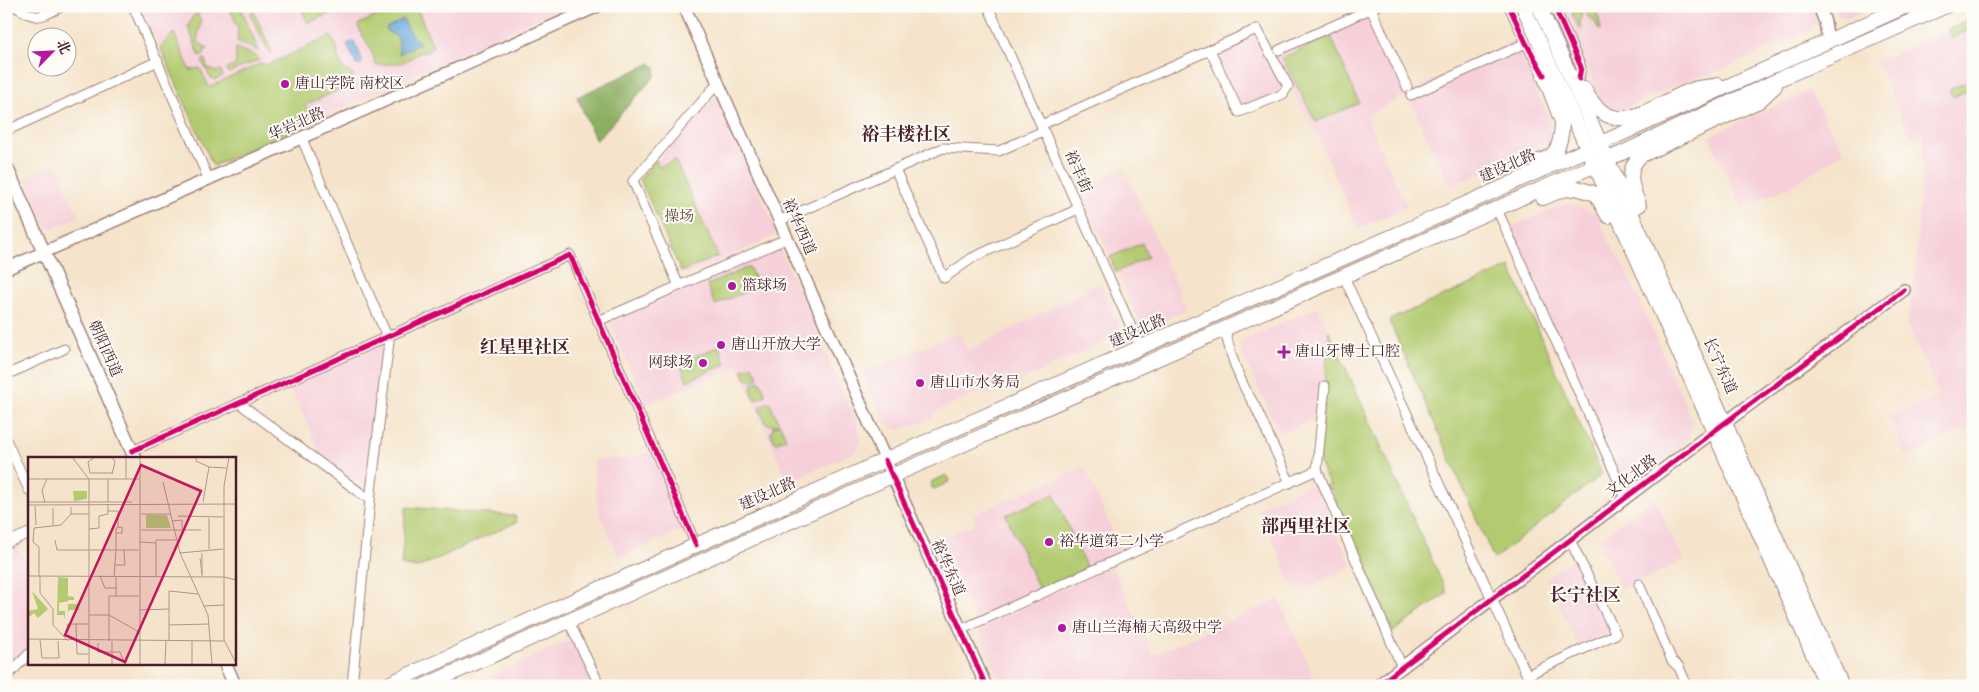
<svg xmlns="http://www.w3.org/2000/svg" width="1979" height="692" font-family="'Old Standard TT','Noto Serif SC',serif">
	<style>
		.built { fill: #f6cfd9 }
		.green { fill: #b2cb70; stroke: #7e754e }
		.forest { fill: #8daf62; stroke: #6c6746 }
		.water { fill: #6aa9dd; stroke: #5a6484 }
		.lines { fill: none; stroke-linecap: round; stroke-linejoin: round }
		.minor-casing { stroke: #a0827b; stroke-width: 11 }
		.tertiary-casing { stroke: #a0827b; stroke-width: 14 }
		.secondary-casing { stroke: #a0827b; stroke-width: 15 }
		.primary-casing { stroke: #a0827b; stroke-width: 16 }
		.minor { stroke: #fff; stroke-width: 9 }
		.tertiary { stroke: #fff; stroke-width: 11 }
		.secondary { stroke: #fff; stroke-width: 12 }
		.primary { stroke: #fff; stroke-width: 14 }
		.cycleway-casing { stroke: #fdfcf7; stroke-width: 8 }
		.cycleway { stroke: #d6006c; stroke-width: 5 }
		.poi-dot { fill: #b5179e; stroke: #fdfcf7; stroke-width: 2 }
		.labels { text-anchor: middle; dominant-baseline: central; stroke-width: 4; stroke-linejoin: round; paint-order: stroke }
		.poi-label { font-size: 15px; fill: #4a1f2b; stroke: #fdfcf7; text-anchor: start }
		.street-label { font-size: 15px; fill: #4a1f2b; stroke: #fdfcf7 }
		.park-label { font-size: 15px; fill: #695340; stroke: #fdfcf7 }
		.quarter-label { font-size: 18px; font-weight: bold; fill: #4a1f2b; stroke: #fdfcf7 }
		.inset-road { fill: none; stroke: #b1958b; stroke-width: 1 }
		.view { fill: #c2185b; fill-opacity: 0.15; stroke: #c2185b; stroke-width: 2.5 }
		.inset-edge { fill: none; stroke: #4a1f2b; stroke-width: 2.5 }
	</style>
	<rect width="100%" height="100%" fill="#fdfcf7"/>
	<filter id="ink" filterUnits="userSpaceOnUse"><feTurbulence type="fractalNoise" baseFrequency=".02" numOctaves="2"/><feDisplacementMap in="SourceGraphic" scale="10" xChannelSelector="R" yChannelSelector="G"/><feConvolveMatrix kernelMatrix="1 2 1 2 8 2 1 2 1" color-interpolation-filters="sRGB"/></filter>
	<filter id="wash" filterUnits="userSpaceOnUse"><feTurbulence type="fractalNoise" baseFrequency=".0096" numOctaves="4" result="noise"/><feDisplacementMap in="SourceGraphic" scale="20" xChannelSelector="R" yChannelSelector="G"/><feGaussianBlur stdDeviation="1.12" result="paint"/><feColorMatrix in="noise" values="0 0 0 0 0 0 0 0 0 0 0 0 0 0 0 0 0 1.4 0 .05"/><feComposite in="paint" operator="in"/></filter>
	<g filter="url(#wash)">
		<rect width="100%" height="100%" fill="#f5e4cb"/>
		<g class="built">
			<path d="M 141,6 L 565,6 L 213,166 Z"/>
			<path d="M 1561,6 L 1812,6 L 1817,21 L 1812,29 L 1717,72 L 1686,80 L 1617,112 L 1606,107 L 1602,102 Z"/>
			<path d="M 1833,6 L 1874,6 L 1848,18 L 1841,17 Z"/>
			<path d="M 1369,14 L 1405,96 L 1366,116 L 1407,207 L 1358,229 L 1319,139 L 1274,58 Z"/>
			<path d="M 1973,18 L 1973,426 L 1906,456 L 1889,417 L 1939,394 L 1907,323 L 1915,276 L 1924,132 L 1911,138 L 1876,62 Z"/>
			<path d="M 1257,32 L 1285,89 L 1246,104 L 1236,99 L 1216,50 Z"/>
			<path d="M 1514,40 L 1551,123 L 1551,132 L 1548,141 L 1450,187 L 1407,94 Z"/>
			<path d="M 1809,91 L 1844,152 L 1795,184 L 1742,208 L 1709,136 Z"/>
			<path d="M 716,97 L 778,234 L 687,275 L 681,272 L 640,179 Z"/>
			<path d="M 55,163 L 79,217 L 52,229 L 47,229 L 26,178 Z"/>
			<path d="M 1124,168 L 1187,309 L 1143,330 L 1079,189 Z"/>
			<path d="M 1568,203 L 1597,214 L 1610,244 L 1627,272 L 1692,421 L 1687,442 L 1622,491 L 1506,229 Z"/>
			<path d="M 779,247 L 857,423 L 861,437 L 857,451 L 788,482 L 738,366 L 646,405 L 610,323 Z"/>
			<path d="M 1100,283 L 1122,332 L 1119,335 L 991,395 L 977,393 L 934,412 L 935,416 L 908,428 L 898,430 L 885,423 L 863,373 L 959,332 L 968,351 Z"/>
			<path d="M 1318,307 L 1329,331 L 1320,416 L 1279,434 L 1238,343 Z"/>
			<path d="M 386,343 L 366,487 L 322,457 L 289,385 Z"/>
			<path d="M 651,451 L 685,529 L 619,557 L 597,507 L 594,460 L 631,458 Z"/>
			<path d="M 1084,466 L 1122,552 L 975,618 L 939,540 L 975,524 L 974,515 Z"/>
			<path d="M 1309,485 L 1317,489 L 1352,567 L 1296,592 L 1258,508 Z"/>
			<path d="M 1654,498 L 1684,561 L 1622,590 L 1598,540 Z"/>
			<path d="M 17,545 L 29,571 L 29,648 L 13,663 L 6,647 L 6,550 Z"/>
			<path d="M 1573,559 L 1581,576 L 1589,584 L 1609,626 L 1605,633 L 1578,645 L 1547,578 Z"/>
			<path d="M 1112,566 L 1153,655 L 1279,599 L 1318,686 L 1003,686 L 979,632 L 987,625 Z"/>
			<path d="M 576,637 L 598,686 L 470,686 Z"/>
		</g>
		<g class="green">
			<path d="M 229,6 L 240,6 L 259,51 L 237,41 L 238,28 Z"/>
			<path d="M 300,6 L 346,6 L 308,23 Z"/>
			<path d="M 398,6 L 416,6 L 433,46 L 428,52 L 421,52 L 402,63 L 377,65 L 375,64 C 372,46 364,41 358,26 L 359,24 Z"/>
			<path d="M 1590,7 L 1594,8 L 1599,19 L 1601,30 L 1598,29 L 1596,23 L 1588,17 L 1587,8 Z"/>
			<path d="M 1579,11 L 1582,13 L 1580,23 L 1582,29 L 1579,28 L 1572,14 Z"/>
			<path d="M 254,12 L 272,52 L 270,54 L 250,14 Z"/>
			<path d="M 197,13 L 201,21 L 197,41 L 208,49 L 205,49 L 204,55 L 200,57 L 188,27 L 193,16 Z"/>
			<path d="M 1973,18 L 1973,28 L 1952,38 L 1948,30 Z"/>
			<path d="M 174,33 L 190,70 L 200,68 L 209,87 L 262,63 L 267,65 L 331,36 L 338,50 L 337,55 L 342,67 L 354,76 L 341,84 L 339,90 L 305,105 L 313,121 L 213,166 L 160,47 Z"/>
			<path d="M 1331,36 L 1359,103 L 1316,122 L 1282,58 Z"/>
			<path d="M 236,48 L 258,57 L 259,60 L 228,73 L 226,69 L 236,65 Z"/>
			<path d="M 205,58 L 207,67 L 216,72 L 221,70 L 223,76 L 215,80 L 210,77 L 202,61 Z"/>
			<path d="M 1973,79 L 1973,88 L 1953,97 L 1949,90 Z"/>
			<path d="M 656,160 L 659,167 L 675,160 L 718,256 L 681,272 L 640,179 Z"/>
			<path d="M 1142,243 L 1148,257 L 1116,272 L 1110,257 Z"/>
			<path d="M 749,267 L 758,286 L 715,305 L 707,285 Z"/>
			<path d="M 1510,267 L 1602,474 L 1494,559 L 1389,320 Z"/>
			<path d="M 1329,331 L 1447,593 L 1393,632 L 1319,462 Z"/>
			<path d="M 719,346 L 726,364 L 687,381 L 680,363 Z"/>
			<path d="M 753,366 L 759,378 L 753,381 L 746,379 L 742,371 Z"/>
			<path d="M 760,381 L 766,395 L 755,400 L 751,390 L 753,384 Z"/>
			<path d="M 769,401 L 779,423 L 773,426 L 766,423 L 759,408 Z"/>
			<path d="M 780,424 L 786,438 L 775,443 L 771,434 L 773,427 Z"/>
			<path d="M 946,475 L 950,479 L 949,482 L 934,489 L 932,488 L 931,482 Z"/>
			<path d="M 1054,494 L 1087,569 L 1039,590 L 1006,515 Z"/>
			<path d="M 406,507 L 515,516 L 517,522 L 417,568 L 401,565 Z"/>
		</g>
		<path class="forest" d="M 651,63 L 656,68 L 655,76 L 596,141 L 577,97 Z"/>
		<g class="water">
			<path d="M 403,19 L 411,35 L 420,43 L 399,54 L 398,37 L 388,32 L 386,28 Z"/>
			<path d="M 354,41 L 363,61 L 360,65 L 356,65 L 347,44 Z"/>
		</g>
	</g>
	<g filter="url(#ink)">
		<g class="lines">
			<g class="minor-casing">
				<g id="minor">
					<path d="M 14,6 C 39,21 38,18 63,6"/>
					<path d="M 133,6 L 209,180"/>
					<path d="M 988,6 L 1141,349"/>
					<path d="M 1509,6 L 1526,43 L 1541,71"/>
					<path d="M 1554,6 L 1581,67 L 1579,79"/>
					<path d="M 1371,9 L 1407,87"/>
					<path d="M 1279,50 L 1377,6"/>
					<path d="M 1411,95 L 1526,43"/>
					<path d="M 1041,125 L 1257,29 L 1288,86 L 1283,94 L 1239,112 L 1210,50"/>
					<path d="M 6,131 L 158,61"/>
					<path d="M 302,139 L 389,341 L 370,500 L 352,686"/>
					<path d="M 895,169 L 944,278 L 972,258 L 1078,209"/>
					<path d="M 1500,216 L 1626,498"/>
					<path d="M 779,221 L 943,148 L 999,151 L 1043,131"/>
					<path d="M 1344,277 L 1532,686"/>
					<path d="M 679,286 L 633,181 L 718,83"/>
					<path d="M 598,321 L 786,239"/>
					<path d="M 1225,329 C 1230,355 1241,384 1255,406 L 1290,483"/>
					<path d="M 6,375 L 64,349"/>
					<path d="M 239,403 L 370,500"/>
					<path d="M 6,440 L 29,490"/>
					<path d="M 132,451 L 570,255 L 696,545"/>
					<path d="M 1317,470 L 1325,386"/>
					<path d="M 6,543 L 29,533"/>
					<path d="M 1639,584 L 1672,661 L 1679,667 L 1687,686"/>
					<path d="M 569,622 L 600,686"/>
					<path d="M 960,630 L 1317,470 L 1402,667"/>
					<path d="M 1527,675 L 1616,634 L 1570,540"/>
					<path d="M 6,677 L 29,654"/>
				</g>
			</g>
			<g class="tertiary-casing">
				<g id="tertiary">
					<path d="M 684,6 L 986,686"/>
					<path d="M 1819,6 L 1825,22 L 1828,41"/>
					<path d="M 6,269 L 598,6"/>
					<path d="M 1377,686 L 1714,431 L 1904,290"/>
				</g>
			</g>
			<g class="secondary-casing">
				<g id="secondary">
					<path d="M 6,166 L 135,458"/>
					<path d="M 225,663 L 235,686"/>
				</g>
			</g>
			<g class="primary-casing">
				<g id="primary">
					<path d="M 1523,6 L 1650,287 L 1827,686"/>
					<path d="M 1539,6 L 1842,686"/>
					<path d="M 1584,89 C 1614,147 1653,103 1694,89 C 1701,87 1710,87 1718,85"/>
					<path d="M 1537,162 C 1541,160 1548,159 1552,155 C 1560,148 1562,132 1562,122 L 1544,75 L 1543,59"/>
					<path d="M 1543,198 L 1562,190 L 1577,188 L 1596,194 L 1608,216"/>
					<path d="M 1639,205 C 1632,187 1625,171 1640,156 L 1759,101 L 1775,86"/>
					<path d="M 384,686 L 885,460 L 1452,210 L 1906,6"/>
					<path d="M 424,686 L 878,482 L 1609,159 L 1784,77 L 1946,6"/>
				</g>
			</g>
			<use href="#minor" class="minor"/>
			<use href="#tertiary" class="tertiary"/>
			<use href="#secondary" class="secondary"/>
			<use href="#primary" class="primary"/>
			<g class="cycleway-casing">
				<g id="cycleway">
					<path d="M 1509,6 L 1526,43 L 1544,75"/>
					<path d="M 1554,6 L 1581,67 L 1579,79"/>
					<path d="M 132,451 L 570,255 L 696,545"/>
					<path d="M 885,460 L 986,686"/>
					<path d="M 1377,686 L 1714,431 L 1904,290"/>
				</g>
			</g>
			<use href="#cycleway" class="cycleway"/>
		</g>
	</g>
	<g class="poi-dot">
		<circle cx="285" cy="84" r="5"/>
		<circle cx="732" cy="286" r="5"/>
		<circle cx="721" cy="345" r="5"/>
		<path d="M1281.5 344.5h5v5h5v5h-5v5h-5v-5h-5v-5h5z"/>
		<circle cx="703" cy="363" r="5"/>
		<circle cx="920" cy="383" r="5"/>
		<circle cx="1049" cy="542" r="5"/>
		<circle cx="1062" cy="628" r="5"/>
	</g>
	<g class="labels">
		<g class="poi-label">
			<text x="295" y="84">唐山学院 南校区</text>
			<text x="742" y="286">篮球场</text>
			<text x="731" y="345">唐山开放大学</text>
			<text x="1295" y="352">唐山牙博士口腔</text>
			<text x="693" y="363" text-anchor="end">网球场</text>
			<text x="930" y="383">唐山市水务局</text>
			<text x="1059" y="542">裕华道第二小学</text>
			<text x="1072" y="628">唐山兰海楠天高级中学</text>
		</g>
		<g class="street-label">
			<text transform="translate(297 125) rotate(-24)">华岩北路</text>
			<text transform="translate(1508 167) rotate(-24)">建设北路</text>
			<text transform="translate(1077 172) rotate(66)">裕丰街</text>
			<text transform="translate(798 227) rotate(66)">裕华西道</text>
			<text transform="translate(1138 332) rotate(-24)">建设北路</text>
			<text transform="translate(104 349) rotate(66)">朝阳西道</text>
			<text transform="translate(1719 366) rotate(66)">长宁东道</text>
			<text transform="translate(1632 477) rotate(-37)">文化北路</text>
			<text transform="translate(768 495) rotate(-24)">建设北路</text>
			<text transform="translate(947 568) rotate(66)">裕华东道</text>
		</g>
		<g class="park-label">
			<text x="679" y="217">操场</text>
		</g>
		<g class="quarter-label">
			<text x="906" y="135">裕丰楼社区</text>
			<text x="525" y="348">红星里社区</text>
			<text x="1306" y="527">部西里社区</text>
			<text x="1585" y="596">长宁社区</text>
		</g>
	</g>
	<g transform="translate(28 457)">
		<rect width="208" height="208" fill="#f5e4cb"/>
		<path d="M 45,34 L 59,34 L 59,42 L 46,44 ZM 118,58 L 139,58 L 143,71 L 118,71 ZM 30,120 L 40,121 L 40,139 L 46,140 L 46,143 L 40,143 L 40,147 L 51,147 L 51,153 L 41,153 L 40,156 L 40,144 L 31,146 L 31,154 L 37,154 L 37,163 L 36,158 L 29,158 ZM 4,134 L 20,152 L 10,161 L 6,156 L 0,161 L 0,154 L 10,152 Z" fill="#b2cb70"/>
		<path class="inset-road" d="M 44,0 L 61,22 L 61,207M 67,0 L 60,5 L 62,16 L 85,16M 84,0 L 87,5 L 84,17M 168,0 L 168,4 L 181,10M 201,0 L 196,29 L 196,183 L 208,206M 0,22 L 111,22M 80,22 L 80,45M 98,22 L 98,0M 135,25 L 152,96 L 180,158 L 184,207M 0,45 L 104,45M 175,45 L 181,10 L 198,11M 17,46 L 14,33 L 19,22M 0,48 L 208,47M 7,49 L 8,68M 25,51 L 25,68M 80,54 L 90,54 L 90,70M 43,57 L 61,57M 113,57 L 142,57M 150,59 L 195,60M 181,61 L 181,92M 144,64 L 154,63 L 154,72M 61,72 L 71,71 L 71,59 L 80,57 L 80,47M 113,73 L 173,73M 88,76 L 94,76 L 94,70 L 88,71 L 88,93M 27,83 L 29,93 L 111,93M 112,85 L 128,86M 152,96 L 195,92M 172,101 L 174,117M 86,108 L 97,108 L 96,93M 0,119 L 196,120 L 208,123M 11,119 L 11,90 L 5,85 L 6,71 L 33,68 L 43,57 L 43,50M 12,119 L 12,136 L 25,152 L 25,168 L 40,184M 72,119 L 77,131 L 88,131M 174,119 L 174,96M 86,120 L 88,93M 128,120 L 128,83 L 148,83M 208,126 L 208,174M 88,139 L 88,120M 176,149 L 196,148M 112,153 L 141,152M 61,158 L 81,158 L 111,175M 48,167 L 49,197 L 60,197M 141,168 L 181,167M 37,178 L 40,167 L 61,167M 0,182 L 196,184M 12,183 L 14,201 L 31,201 L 30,184M 81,184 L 81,139 L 111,139M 84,184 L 84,207M 141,184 L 141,134 L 170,137M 70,186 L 70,195 L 92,195 L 97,207M 112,207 L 112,0M 137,207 L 138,184M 164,207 L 164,184"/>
		<path class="view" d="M 113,8 L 173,34 L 97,205 L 37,178 Z"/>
		<rect width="208" height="208" class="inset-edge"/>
	</g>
	<rect width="1979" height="692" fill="none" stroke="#fdfcf7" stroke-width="25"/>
	<g transform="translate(52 52) rotate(66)"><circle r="24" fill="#fdfcf7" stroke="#b5a4a5"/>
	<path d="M0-4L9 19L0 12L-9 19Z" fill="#b5179e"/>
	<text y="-8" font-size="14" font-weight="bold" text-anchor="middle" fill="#4a1f2b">北</text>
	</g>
</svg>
